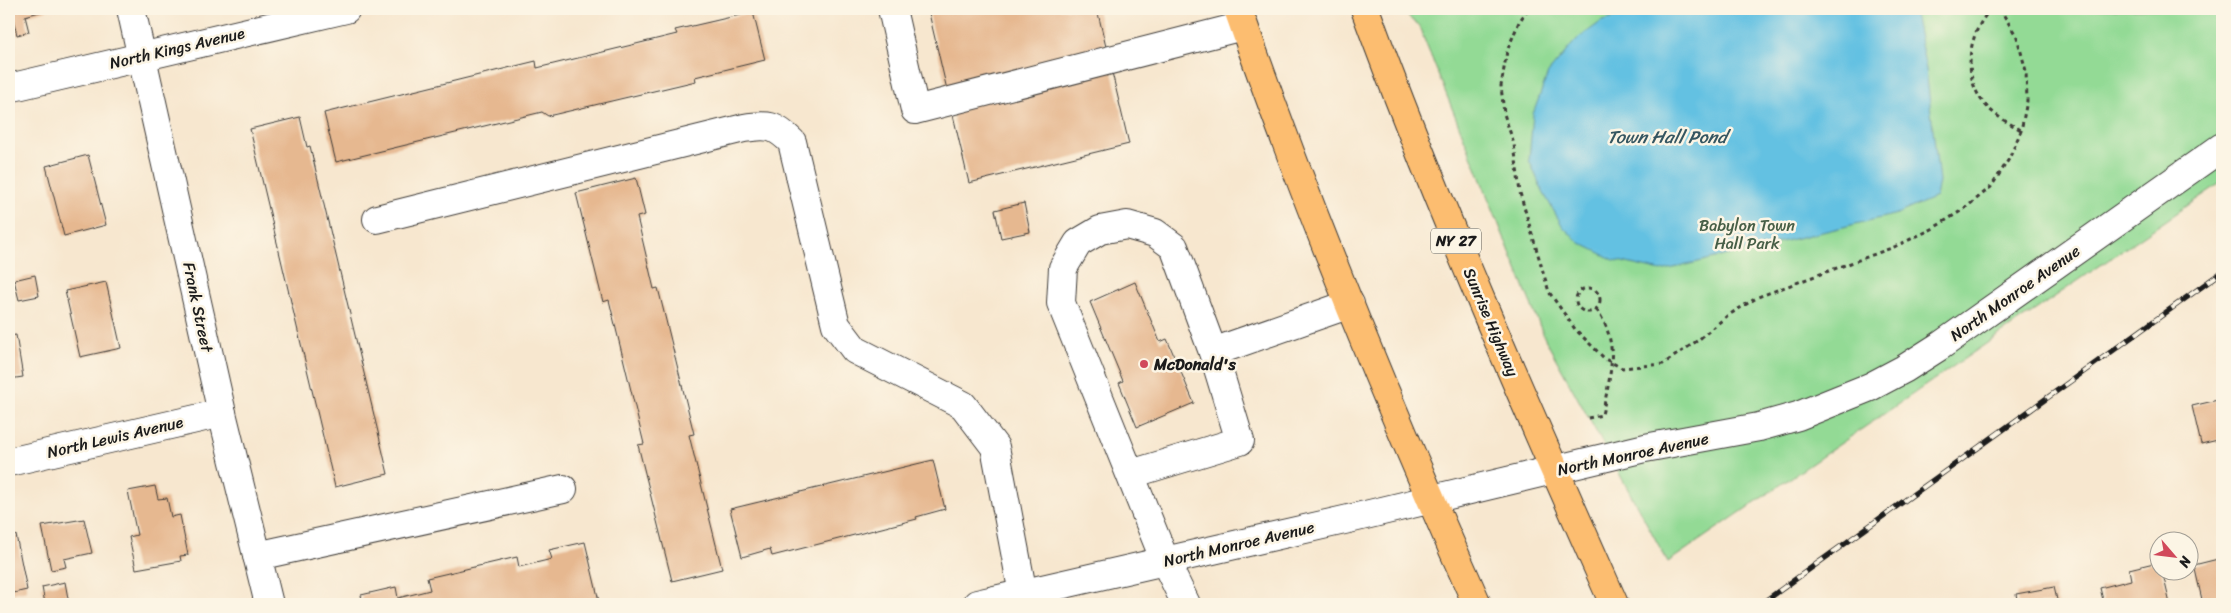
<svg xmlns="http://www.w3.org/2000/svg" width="2231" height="613" font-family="Sriracha,sans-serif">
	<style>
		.green { fill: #93da95; stroke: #587b58 }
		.water { fill: #63c1e2; stroke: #406e7f }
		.building { fill: #e6b890 }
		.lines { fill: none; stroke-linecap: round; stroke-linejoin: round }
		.minor-casing { stroke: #3d3a37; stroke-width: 30 }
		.highway-casing { stroke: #3d3a37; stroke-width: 30 }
		.path { stroke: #3d3a37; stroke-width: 3; stroke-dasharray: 4 4; stroke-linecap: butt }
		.minor { stroke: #fff; stroke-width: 28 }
		.highway { stroke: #fcbd6f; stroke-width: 28 }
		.rail-casing { stroke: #1c1c1c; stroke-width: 5.5 }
		.rail { stroke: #fcf5e5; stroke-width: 4; stroke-dasharray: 11; stroke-linecap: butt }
		.poi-dot { fill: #d1495b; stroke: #fcf5e5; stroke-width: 2 }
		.labels { text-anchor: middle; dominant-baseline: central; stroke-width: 5; stroke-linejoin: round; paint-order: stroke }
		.shield { fill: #fcf5e5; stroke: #5f5d58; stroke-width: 1 }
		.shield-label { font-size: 15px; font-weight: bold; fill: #1c1c1c }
		.street-label { font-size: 16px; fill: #1c1c1c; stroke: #fcf5e5 }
		.park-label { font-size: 16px; fill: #465e46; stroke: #fcf5e5 }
		.poi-label { font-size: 16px; font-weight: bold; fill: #1c1c1c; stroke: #fcf5e5; text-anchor: start }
		.water-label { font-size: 18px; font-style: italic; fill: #355661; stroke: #fcf5e5 }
	</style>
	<rect width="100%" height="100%" fill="#fcf5e5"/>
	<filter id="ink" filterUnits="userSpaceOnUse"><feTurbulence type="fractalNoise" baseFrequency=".02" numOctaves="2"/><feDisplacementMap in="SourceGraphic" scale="10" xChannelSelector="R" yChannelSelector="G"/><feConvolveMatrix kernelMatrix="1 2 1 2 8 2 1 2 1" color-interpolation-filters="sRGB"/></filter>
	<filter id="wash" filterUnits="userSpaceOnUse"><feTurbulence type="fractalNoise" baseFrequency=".0096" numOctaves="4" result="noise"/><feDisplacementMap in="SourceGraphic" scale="20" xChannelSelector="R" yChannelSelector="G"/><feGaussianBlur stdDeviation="1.12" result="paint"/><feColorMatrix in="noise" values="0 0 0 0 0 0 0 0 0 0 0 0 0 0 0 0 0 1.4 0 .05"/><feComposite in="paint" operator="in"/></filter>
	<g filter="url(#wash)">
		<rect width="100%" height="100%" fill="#f7e7cf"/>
		<path class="green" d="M 1405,9 L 2222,9 L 2222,182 L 1668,562 L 1545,339 L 1418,24 L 1409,18 Z"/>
		<path class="water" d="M 1653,9 L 1912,9 L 1916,19 L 1926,69 L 1939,181 L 1936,197 L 1897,214 L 1661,271 L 1614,260 L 1580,243 L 1563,227 L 1543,192 L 1529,160 L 1533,114 L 1548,73 L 1576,40 L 1602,21 Z"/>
		<g id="blocks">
			<g class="building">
				<path d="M 9,9 L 50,9 L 25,16 L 29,32 L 17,35 L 13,18 L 9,19 Z"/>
				<path d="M 928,9 L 1097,9 L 1129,144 L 969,183 Z"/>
				<path d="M 753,12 L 765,60 L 695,77 L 696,81 L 548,116 L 542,112 L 336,162 L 324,113 L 536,61 L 537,68 L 677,34 L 675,30 Z"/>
				<path d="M 300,117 L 307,147 L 310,146 L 388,474 L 335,487 L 250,129 Z"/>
				<path d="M 88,155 L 106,225 L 64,236 L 46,166 Z"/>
				<path d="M 636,178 L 645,215 L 637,217 L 654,289 L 658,288 L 694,434 L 689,435 L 722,569 L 672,581 L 638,445 L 644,444 L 609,300 L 603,302 L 576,193 Z"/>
				<path d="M 1024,203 L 1030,232 L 1001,238 L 995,210 Z"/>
				<path d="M 35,275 L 39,296 L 19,300 L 14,280 Z"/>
				<path d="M 106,282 L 121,348 L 80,357 L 65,291 Z"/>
				<path d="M 1135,282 L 1160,342 L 1167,339 L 1194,403 L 1137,427 L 1119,383 L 1123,381 L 1090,302 Z"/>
				<path d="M 16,335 L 23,377 L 9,379 L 9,336 Z"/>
				<path d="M 2222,399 L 2222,439 L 2201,444 L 2192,406 Z"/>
				<path d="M 933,460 L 945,509 L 916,517 L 917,519 L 772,556 L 770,549 L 742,557 L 730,509 Z"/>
				<path d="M 155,486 L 158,499 L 167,498 L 171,517 L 180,515 L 188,555 L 180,556 L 181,561 L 136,569 L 129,537 L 137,535 L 128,491 Z"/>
				<path d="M 84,519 L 92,553 L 64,559 L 66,567 L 51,570 L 42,526 Z"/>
				<path d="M 16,535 L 27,590 L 9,594 L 9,537 Z"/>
				<path d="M 585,542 L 599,601 L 583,604 L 363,604 L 361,595 L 396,587 L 398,598 L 430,590 L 427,578 L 517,557 L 519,567 L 552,559 L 549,550 Z"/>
				<path d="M 2222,558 L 2222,601 L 2203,604 L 2194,565 Z"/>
				<path d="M 2158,562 L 2158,570 L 2162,570 L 2170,604 L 2104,604 L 2100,588 L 2131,580 L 2129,569 Z"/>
				<path d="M 65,582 L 69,604 L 45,604 L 42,587 Z"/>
				<path d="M 2054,587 L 2058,604 L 2018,604 L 2016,594 Z"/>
			</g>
		</g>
	</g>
	<g filter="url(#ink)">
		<use href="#blocks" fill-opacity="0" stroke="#3d3a37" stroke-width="1"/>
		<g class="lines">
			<g class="minor-casing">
				<g id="minor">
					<path d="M 131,9 L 222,413 L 269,604"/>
					<path d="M 892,9 L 915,110 L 1243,26"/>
					<path d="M 9,88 L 346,9"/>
					<path d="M 377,219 L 744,128 C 768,124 775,125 792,142 L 836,325 L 855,350 L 963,405 L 995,447 L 1023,594"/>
					<path d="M 1213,352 L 1350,304"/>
					<path d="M 9,462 L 222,413"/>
					<path d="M 1131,474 L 1240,441 L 1213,352 L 1174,247 L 1155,233 L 1127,225 L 1100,230 L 1078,243 L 1063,268 L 1061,303 L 1165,561 L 1186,604"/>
					<path d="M 257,556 L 563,489"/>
					<path d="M 977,604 L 1353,518 L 1645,448 L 1759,427 L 1798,416 L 1870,387 L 1904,369 L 1940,346 L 2222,147"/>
				</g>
			</g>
			<g class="highway-casing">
				<g id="highway">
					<path d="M 1238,9 C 1308,210 1390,409 1477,604"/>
					<path d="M 1365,9 C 1439,211 1527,408 1614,604"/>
				</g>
			</g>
			<g class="path">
				<path d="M 1528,9 L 1519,22 L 1507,51 L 1501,86 L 1504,114 L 1514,144 L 1520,193 L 1549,292 L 1575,329 L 1605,359 L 1622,368 L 1663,364 L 1697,341 L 1727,316 L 1758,297 L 1894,247 L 1932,229 L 1964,209 L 1991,187 L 2009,159 L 2021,131 L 2027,101 L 2026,71 L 2017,37 L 2000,9"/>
				<path d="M 1991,9 C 1968,33 1962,75 1983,102 C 1993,115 2007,122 2021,130"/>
				<circle cx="1588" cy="300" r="12"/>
				<path d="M 1588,418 L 1602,415 C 1610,376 1621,343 1596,309"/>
			</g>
			<use href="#minor" class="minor"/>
			<use href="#highway" class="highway"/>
			<g class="rail-casing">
				<path id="rail" d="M 1761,604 L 2222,272"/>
			</g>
			<use href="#rail" class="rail"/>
		</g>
	</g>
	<circle class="poi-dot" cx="1144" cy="364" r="5"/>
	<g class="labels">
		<rect class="shield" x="1431" y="228.5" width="50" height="25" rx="4"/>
		<g class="shield-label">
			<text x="1456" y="241">NY 27</text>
		</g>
		<g class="street-label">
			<text transform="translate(177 48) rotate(-13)">North Kings Avenue</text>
			<text transform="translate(2015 293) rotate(-35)">North Monroe Avenue</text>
			<text transform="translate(198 307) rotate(78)">Frank Street</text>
			<text transform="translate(1491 322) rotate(67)">Sunrise Highway</text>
			<text transform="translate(115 437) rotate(-13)">North Lewis Avenue</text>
			<text transform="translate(1633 454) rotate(-12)">North Monroe Avenue</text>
			<text transform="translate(1239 544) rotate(-13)">North Monroe Avenue</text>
		</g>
		<g class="park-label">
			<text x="1747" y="225">Babylon Town<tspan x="1747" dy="18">Hall Park</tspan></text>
		</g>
		<g class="poi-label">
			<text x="1154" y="364">McDonald's</text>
		</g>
		<g class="water-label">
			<text x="1667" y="137">Town Hall Pond</text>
		</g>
	</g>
	<rect width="2231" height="613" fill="none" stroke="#fcf5e5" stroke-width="30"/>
	<g transform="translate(2174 556) rotate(118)"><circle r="24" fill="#fcf5e5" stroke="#a29e95"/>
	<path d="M0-4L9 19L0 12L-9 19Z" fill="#d1495b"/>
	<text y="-8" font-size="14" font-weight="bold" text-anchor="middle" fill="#1c1c1c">N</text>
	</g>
</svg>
